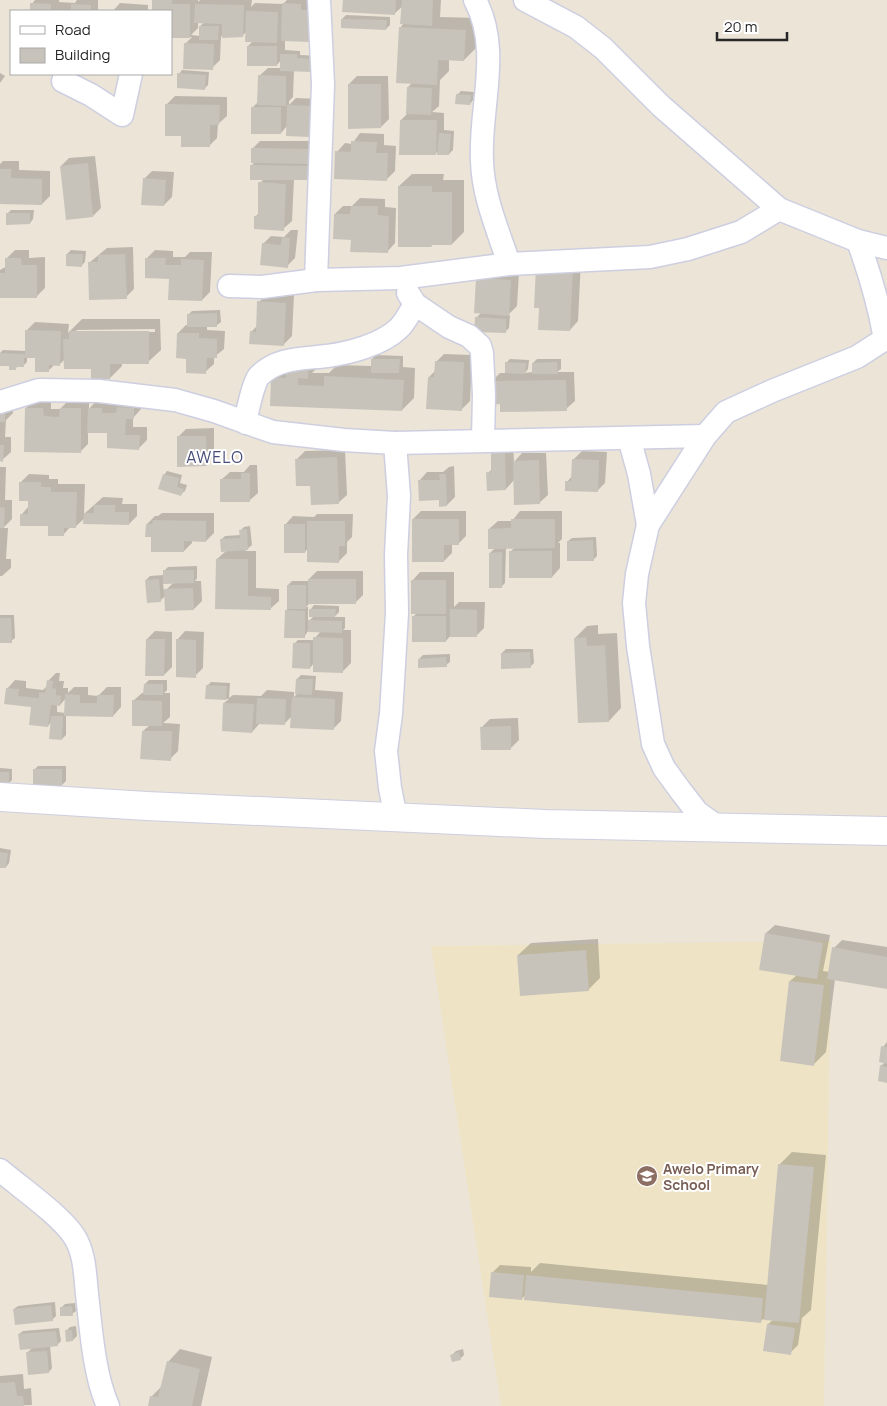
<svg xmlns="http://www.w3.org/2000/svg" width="887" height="1406" font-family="Manrope,sans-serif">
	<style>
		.education { fill: #eee4c5 }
		.shadow { fill: #0003; fill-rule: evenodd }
		.building { fill: #c8c3ba }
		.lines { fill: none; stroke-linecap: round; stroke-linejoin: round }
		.minor-casing { stroke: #cdcfe1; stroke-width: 25 }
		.tertiary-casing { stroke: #cdcfe1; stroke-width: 30 }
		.minor { stroke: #fff; stroke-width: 22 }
		.tertiary { stroke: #fff; stroke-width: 28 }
		.labels { text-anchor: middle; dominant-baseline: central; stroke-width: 4; stroke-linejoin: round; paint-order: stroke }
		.education-label { font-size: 14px; font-weight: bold; fill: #785e54; stroke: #fff; text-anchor: start }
		.quarter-label { font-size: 16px; letter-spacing: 1px; fill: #464b78; stroke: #fff }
	</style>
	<rect width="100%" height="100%" fill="#ebe4d7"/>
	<path class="education" d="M 831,941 L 824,1406 L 501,1406 L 431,946 Z"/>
	<g class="shadow">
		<path d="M 35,0 L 59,0 L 59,2 L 75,3 L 77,0 L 98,0 L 98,11 L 31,11 L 32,4 Z"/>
		<path d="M 153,0 L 198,0 L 198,2 L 200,0 L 252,0 L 251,7 L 255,3 L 283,4 L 287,0 L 309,0 L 319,2 L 285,40 L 285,50 L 300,51 L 300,55 L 319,56 L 294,70 L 293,97 L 289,101 L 289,105 L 296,98 L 319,99 L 318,128 L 287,126 L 281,133 L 252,108 L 259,101 L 259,76 L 268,68 L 281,68 L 281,60 L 277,65 L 248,46 L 253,41 L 246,32 L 242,36 L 221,36 L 220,60 L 212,68 L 185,44 L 192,37 L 171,37 L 171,11 L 153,11 ZM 198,22 L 205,22 L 200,26 L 200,36 L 191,35 L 198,28 Z"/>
		<path d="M 344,0 L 441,0 L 440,17 L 478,18 L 476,48 L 464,60 L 449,59 L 449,71 L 440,80 L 439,106 L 432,112 L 444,113 L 444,130 L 454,131 L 453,150 L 449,154 L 439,151 L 435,154 L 401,120 L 407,114 L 408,87 L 413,82 L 400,28 L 404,23 L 403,6 L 395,13 Z"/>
		<path d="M 120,3 L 148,5 L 148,11 L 113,11 Z"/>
		<path d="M 346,15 L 390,17 L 390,25 L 386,29 L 342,19 Z"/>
		<path d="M 182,70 L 209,72 L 208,85 L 204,89 L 179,74 Z"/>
		<path d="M 0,73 L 5,76 L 0,83 Z"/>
		<path d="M 357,76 L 388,76 L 389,119 L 381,127 L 349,84 Z"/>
		<path d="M 461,91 L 474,92 L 473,100 L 470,104 L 457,95 Z"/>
		<path d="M 175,96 L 227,97 L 227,116 L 218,124 L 217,138 L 209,146 L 167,104 Z"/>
		<path d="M 360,133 L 384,134 L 384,145 L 396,146 L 395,171 L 386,180 L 337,152 L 345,143 L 352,144 Z"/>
		<path d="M 260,141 L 317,141 L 316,171 L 294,179 L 292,221 L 283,229 L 256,216 L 259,213 L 260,183 L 264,179 L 251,166 L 255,162 L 252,149 Z"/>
		<path d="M 95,156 L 101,208 L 93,216 L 61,166 L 69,158 Z"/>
		<path d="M 3,161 L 19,161 L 19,170 L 50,171 L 50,196 L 42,204 L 0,203 L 0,164 Z"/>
		<path d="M 152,171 L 174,172 L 172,197 L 164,205 L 144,179 Z"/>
		<path d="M 412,174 L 444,174 L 443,180 L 464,180 L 464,232 L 452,244 L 433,244 L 431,246 L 399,186 Z"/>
		<path d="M 360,198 L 385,199 L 385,207 L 396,208 L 395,243 L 387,252 L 352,239 L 335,214 L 343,206 L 352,206 Z"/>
		<path d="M 11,210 L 34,210 L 33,219 L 30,223 L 7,214 Z"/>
		<path d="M 291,230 L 298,230 L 295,258 L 287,266 L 263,244 L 271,236 L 284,237 Z"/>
		<path d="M 133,247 L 134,289 L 126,297 L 89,263 L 107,248 Z"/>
		<path d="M 15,250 L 29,250 L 29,258 L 45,257 L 45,288 L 37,296 L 0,296 L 0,270 L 7,266 L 7,258 Z"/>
		<path d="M 71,250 L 86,251 L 85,262 L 82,265 L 67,254 Z"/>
		<path d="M 155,250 L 173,251 L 173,257 L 185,257 L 190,252 L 212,252 L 210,292 L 202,300 L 170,277 L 147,258 Z"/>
		<path d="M 581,260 L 578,321 L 570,330 L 540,307 Z"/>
		<path d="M 519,272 L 517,306 L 508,315 L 510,315 L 509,328 L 505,332 L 476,318 L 481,313 L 477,278 Z"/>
		<path d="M 267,294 L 294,295 L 292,336 L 284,344 L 251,332 L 258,325 L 259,302 Z"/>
		<path d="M 220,310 L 221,322 L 217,325 L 207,326 L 207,330 L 225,331 L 224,349 L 214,357 L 214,364 L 205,372 L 187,357 L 178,333 L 186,325 L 188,325 L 188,315 L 192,311 Z"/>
		<path d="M 82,319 L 160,319 L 161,350 L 148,362 L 122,363 L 122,366 L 110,378 L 92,368 L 65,359 L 59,365 L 55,364 L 48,371 L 36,357 L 27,357 L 27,362 L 23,366 L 18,366 L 16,368 L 10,365 L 0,365 L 0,353 L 3,350 L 26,351 L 26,331 L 35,322 L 69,324 L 68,333 ZM 155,329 L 155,332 L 74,332 L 77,330 Z"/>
		<path d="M 444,354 L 472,355 L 470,401 L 462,409 L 429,377 L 436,370 L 436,362 Z"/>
		<path d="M 376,355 L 403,356 L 403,367 L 415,368 L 414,398 L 402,410 L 272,405 L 272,378 L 285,366 L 320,365 L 312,373 L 329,373 L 337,365 L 372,366 L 372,359 Z"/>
		<path d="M 510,359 L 529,360 L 528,369 L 525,373 L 533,372 L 533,363 L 537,359 L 561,359 L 561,369 L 557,372 L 574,372 L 575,401 L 566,409 L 501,403 L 492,381 L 500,373 L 506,373 L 506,363 Z"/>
		<path d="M 34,400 L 51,400 L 51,409 L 60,409 L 69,400 L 89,401 L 89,409 L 97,400 L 110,400 L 110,405 L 121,405 L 126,400 L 142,400 L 141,409 L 133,418 L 133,427 L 147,427 L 147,440 L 139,448 L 109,432 L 88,432 L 88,444 L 80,452 L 26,408 Z"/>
		<path d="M 0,403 L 13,404 L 13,413 L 6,420 L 5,437 L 11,437 L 11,452 L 2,460 L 0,460 Z"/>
		<path d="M 214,428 L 214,457 L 206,465 L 178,437 L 186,429 Z"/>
		<path d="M 513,444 L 514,462 L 522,453 L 546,453 L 548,495 L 539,503 L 514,480 L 506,489 L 488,489 L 488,473 L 493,468 L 492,452 Z"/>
		<path d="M 345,450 L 347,495 L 338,503 L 297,459 L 305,451 Z"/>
		<path d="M 582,451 L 607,452 L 605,483 L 597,491 L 567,482 L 573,475 L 574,459 Z"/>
		<path d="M 250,465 L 257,465 L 258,493 L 249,501 L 221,480 L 230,472 L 244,472 Z"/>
		<path d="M 454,466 L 455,497 L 447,505 L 419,481 L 427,472 L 443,472 L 449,467 Z"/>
		<path d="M 0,467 L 6,467 L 5,500 L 12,500 L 12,519 L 3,528 L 8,528 L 6,559 L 11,559 L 11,568 L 2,576 L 0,576 Z"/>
		<path d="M 167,471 L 182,475 L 180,483 L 187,485 L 185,491 L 181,494 L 164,475 Z"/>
		<path d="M 29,474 L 49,475 L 49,479 L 58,479 L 58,484 L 85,484 L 84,514 L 103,497 L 123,498 L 122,504 L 137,504 L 137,516 L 129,524 L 85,518 L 76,526 L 71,526 L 63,535 L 49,525 L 22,514 L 29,506 L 29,500 L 21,482 Z"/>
		<path d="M 421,511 L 466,511 L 466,536 L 458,544 L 452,544 L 452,553 L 444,561 L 413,519 Z"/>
		<path d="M 520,511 L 562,511 L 562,539 L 558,543 L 560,543 L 560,568 L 552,577 L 510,552 L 515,547 L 506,547 L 505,583 L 502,586 L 490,553 L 496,547 L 489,529 L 498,521 L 512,521 Z"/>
		<path d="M 162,513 L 214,513 L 214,533 L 206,541 L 192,540 L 192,543 L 184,551 L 152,536 L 147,524 L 155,516 L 158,516 Z"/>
		<path d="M 317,514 L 353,514 L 352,537 L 347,542 L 347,553 L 338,562 L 308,548 L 305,552 L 285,525 L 293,516 L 314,517 Z"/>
		<path d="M 250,526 L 252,545 L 245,551 L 256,551 L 256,588 L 279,589 L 279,601 L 270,609 L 217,608 L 217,559 L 226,551 L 221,540 L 225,536 L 241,535 L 240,531 L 244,527 Z"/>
		<path d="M 596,537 L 597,556 L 593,560 L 568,541 L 572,538 Z"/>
		<path d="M 197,566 L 197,578 L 195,581 L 201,581 L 202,601 L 194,609 L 166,595 L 160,601 L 146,580 L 150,576 L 164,575 L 164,571 L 168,567 ZM 163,583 L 173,583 L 164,592 Z"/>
		<path d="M 317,571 L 363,571 L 363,595 L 355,603 L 310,603 L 306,607 L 308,607 L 308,622 L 314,616 L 311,609 L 314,605 L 339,606 L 339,612 L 334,617 L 345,617 L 345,628 L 343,630 L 351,630 L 351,663 L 342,672 L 314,663 L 310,668 L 294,644 L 298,640 L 314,640 L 315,638 L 321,631 L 308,631 L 304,637 L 286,611 L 288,608 L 288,585 L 292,581 L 309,581 L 309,579 Z"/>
		<path d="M 420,572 L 454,572 L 454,607 L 459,602 L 485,602 L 484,628 L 476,636 L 451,635 L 446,641 L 413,617 L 417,613 L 412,581 Z"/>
		<path d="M 0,615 L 14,615 L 15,638 L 11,641 L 0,642 Z"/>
		<path d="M 598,625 L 598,634 L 617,633 L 621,708 L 609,721 L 575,638 L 587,626 Z"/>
		<path d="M 155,631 L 172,632 L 172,667 L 164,675 L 147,639 Z"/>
		<path d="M 185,631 L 204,632 L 203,668 L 195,676 L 177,640 Z"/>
		<path d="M 506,649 L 533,649 L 534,663 L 530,667 L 502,653 Z"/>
		<path d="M 450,654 L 450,662 L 446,665 L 419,659 L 423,655 Z"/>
		<path d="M 56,673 L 60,673 L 59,681 L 64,681 L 63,688 L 68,688 L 68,693 L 74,687 L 88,687 L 88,695 L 98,696 L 107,687 L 121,687 L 121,707 L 113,716 L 66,715 L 66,735 L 62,739 L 51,722 L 48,726 L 32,706 L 7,689 L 15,680 L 26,681 L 26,688 L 43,690 L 48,685 L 48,681 ZM 66,698 L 66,713 L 57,712 L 57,705 L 60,705 Z"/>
		<path d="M 301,675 L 316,676 L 315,690 L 343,692 L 341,721 L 333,729 L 292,716 L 284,724 L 260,723 L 252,732 L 224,703 L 229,699 L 207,698 L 207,686 L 211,682 L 230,683 L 229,698 L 233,695 L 261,696 L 267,690 L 294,692 L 294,697 L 297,694 L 297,679 Z"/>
		<path d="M 149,680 L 167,680 L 167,690 L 164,693 L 170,693 L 170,717 L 163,723 L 180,724 L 178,751 L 170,759 L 143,731 L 150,725 L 133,701 L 142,693 L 145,693 L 145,684 Z"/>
		<path d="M 518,718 L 519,740 L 511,748 L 482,727 L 490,719 Z"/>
		<path d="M 38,766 L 66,766 L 66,781 L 62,785 L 34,770 Z"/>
		<path d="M 0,768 L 12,769 L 12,780 L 8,784 L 0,784 Z"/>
		<path d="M 0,848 L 11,850 L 9,863 L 6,867 L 0,866 Z"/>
		<path d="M 775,925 L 830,935 L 823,971 L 830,972 L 834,948 L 842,940 L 887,947 L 887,988 L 835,979 L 826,1052 L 814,1064 L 790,981 L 797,975 L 766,933 Z"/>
		<path d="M 598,939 L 600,978 L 588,990 L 518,955 L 531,943 Z"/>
		<path d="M 887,1042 L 887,1082 L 881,1066 L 885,1062 L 883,1047 Z"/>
		<path d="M 792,1152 L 826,1155 L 811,1310 L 802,1318 L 798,1345 L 790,1353 L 768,1324 L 773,1320 L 763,1319 L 760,1322 L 526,1295 L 521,1299 L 492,1273 L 500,1265 L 531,1267 L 531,1272 L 540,1263 L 768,1285 L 780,1164 Z"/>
		<path d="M 55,1302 L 56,1316 L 52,1320 L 14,1309 L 18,1306 Z"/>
		<path d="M 75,1303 L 76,1311 L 72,1314 L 61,1308 L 65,1304 Z"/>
		<path d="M 76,1326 L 77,1336 L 73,1340 L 67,1341 L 66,1331 L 70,1327 Z"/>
		<path d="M 59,1328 L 61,1341 L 57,1345 L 50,1346 L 52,1368 L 49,1372 L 27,1353 L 33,1347 L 19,1334 L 23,1331 Z"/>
		<path d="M 180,1349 L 212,1357 L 201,1406 L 149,1406 L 152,1396 L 162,1386 L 168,1362 Z"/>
		<path d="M 463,1349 L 464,1355 L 461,1358 L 452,1355 L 456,1351 Z"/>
		<path d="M 23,1374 L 24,1389 L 31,1388 L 32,1405 L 0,1406 L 0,1376 Z"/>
	</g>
	<g class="building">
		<path d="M 152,0 L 172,0 L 172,4 L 190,4 L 190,38 L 171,38 L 171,11 L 152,11 Z"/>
		<path d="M 343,0 L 396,0 L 395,15 L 342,12 Z"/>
		<path d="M 402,0 L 433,0 L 432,26 L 400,24 Z"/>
		<path d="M 30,3 L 51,4 L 51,11 L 30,11 Z"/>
		<path d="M 282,3 L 301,4 L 301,10 L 312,10 L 311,42 L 281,41 Z"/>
		<path d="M 71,4 L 91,5 L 91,11 L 71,11 Z"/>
		<path d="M 195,4 L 244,5 L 243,37 L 222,38 L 222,24 L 194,23 Z"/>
		<path d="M 246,11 L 278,12 L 277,43 L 245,42 Z"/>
		<path d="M 341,19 L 387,20 L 386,30 L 341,28 Z"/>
		<path d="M 199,26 L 219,26 L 218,40 L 199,40 Z"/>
		<path d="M 399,27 L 466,30 L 464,61 L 438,60 L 437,85 L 396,83 Z"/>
		<path d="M 184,43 L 214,44 L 213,70 L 183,69 Z"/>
		<rect x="247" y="46" width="30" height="20"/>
		<path d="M 280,54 L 297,54 L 297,58 L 315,59 L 315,72 L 280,71 Z"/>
		<path d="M 177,73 L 206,75 L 205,90 L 177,88 Z"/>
		<path d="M 258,75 L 286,76 L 286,106 L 257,105 Z"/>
		<path d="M 348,84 L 381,84 L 381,128 L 348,129 Z"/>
		<path d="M 407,87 L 432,88 L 431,115 L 406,114 Z"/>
		<path d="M 456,94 L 471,95 L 470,105 L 455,104 Z"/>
		<path d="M 165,104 L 220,105 L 219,125 L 210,125 L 210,147 L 181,147 L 181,136 L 165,136 Z"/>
		<path d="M 287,105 L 311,106 L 310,137 L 286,136 Z"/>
		<rect x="251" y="107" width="30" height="27"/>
		<path d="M 400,120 L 437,120 L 436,155 L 399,155 Z"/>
		<path d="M 439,133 L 451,134 L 449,155 L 437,155 Z"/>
		<path d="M 351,141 L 377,142 L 376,153 L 388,153 L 387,181 L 334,179 L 335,151 L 351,152 Z"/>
		<path d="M 251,148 L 310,149 L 310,164 L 251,163 Z"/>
		<path d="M 88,163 L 93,217 L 66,220 L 60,166 Z"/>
		<path d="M 250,165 L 309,166 L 309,180 L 250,180 Z"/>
		<path d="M 0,169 L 11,169 L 11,178 L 42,179 L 42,205 L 0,204 Z"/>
		<path d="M 143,178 L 166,180 L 164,206 L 141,205 Z"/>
		<path d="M 258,182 L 286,184 L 284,231 L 254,229 L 254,216 L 258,216 Z"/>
		<path d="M 398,186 L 432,186 L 432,192 L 452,192 L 452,245 L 431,245 L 432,247 L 398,247 Z"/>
		<path d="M 351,206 L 378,206 L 378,215 L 389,216 L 388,253 L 350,252 L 351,240 L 333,239 L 334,214 L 350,214 Z"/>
		<path d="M 6,213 L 30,213 L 30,224 L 6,225 Z"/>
		<path d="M 282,237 L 290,238 L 288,268 L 260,265 L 262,243 L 281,245 Z"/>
		<path d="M 66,254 L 83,254 L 82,267 L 66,266 Z"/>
		<path d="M 125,254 L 127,299 L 89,300 L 88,262 L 98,262 L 98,255 Z"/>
		<path d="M 5,258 L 21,258 L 22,265 L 37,265 L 37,298 L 0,298 L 0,273 L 5,273 Z"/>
		<path d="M 145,258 L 166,258 L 165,265 L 181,265 L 181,259 L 204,260 L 202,301 L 168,300 L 169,279 L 145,278 Z"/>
		<path d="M 536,266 L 573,268 L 570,331 L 538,330 L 539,308 L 534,308 Z"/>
		<path d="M 476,277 L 511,280 L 509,316 L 474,313 Z"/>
		<path d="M 257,301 L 286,303 L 284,346 L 249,344 L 250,331 L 256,332 Z"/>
		<path d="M 217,313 L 217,327 L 187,327 L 187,314 Z"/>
		<path d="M 475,317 L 506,319 L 506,333 L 474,332 Z"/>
		<path d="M 25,330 L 61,331 L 60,366 L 49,365 L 49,372 L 35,372 L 35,358 L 24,358 L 24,367 L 16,367 L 16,370 L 9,370 L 9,366 L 0,366 L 0,353 L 25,354 Z"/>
		<path d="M 69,331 L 149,331 L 149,364 L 110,364 L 110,379 L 91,379 L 91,369 L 64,369 L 63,339 L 69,339 Z"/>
		<path d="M 177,333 L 199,333 L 199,338 L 217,339 L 217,358 L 207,358 L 206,374 L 186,373 L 186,359 L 176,358 Z"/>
		<path d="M 371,359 L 400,359 L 399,373 L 371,373 Z"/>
		<path d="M 435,361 L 464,362 L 462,411 L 426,409 L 428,377 L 434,377 Z"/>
		<path d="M 505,362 L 526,363 L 525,374 L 505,373 Z"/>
		<path d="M 557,362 L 558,374 L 532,374 L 532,363 Z"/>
		<path d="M 286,364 L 309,366 L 308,379 L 298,378 L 298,385 L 324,386 L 324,376 L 404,380 L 402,411 L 270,406 L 271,377 L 286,378 Z"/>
		<path d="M 566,380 L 567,411 L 500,412 L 500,404 L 491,405 L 491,381 Z"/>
		<path d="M 117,407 L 134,408 L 134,419 L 126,419 L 125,435 L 140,435 L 139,450 L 107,448 L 107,433 L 87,433 L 88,408 L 102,408 L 102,413 L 116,413 Z"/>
		<path d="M 25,408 L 43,408 L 44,416 L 59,417 L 60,408 L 81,408 L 81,453 L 24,452 Z"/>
		<path d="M 0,411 L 5,412 L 5,422 L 0,422 Z"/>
		<path d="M 177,436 L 206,436 L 207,466 L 177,467 Z"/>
		<path d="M 0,445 L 4,445 L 3,462 L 0,461 Z"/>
		<path d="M 505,451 L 506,490 L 487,491 L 486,472 L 491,473 L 491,452 Z"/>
		<path d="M 337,457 L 339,504 L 311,505 L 310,486 L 296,486 L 295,459 Z"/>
		<path d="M 572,459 L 599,460 L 598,492 L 565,491 L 565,481 L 571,481 Z"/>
		<path d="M 539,460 L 540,504 L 514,505 L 513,461 Z"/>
		<path d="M 241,473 L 250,473 L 250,502 L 220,502 L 220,479 L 241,479 Z"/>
		<path d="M 163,474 L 179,478 L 177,487 L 184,489 L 181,496 L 158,489 Z"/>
		<path d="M 439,474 L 446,474 L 447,506 L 439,507 L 439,500 L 419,501 L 418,480 L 440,480 Z"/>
		<path d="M 19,482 L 41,482 L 41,487 L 51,487 L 51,492 L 77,492 L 76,528 L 64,528 L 64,536 L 48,536 L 48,526 L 20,526 L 20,514 L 28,514 L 28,501 L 19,501 Z"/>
		<path d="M 94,505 L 115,505 L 115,512 L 129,512 L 129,525 L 83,524 L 84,513 L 94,513 Z"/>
		<path d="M 0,507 L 5,508 L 4,528 L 0,528 Z"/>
		<path d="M 412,519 L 459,519 L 459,545 L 444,545 L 444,562 L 412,562 Z"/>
		<path d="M 511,519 L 555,519 L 555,548 L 488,549 L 488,529 L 511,528 Z"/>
		<path d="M 153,520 L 206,521 L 206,542 L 184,541 L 184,552 L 151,552 L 151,537 L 145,537 L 146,524 L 152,524 Z"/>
		<path d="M 307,521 L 345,521 L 345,546 L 339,546 L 339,563 L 307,562 Z"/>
		<rect x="284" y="524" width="21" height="29"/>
		<path d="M 247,529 L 248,550 L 221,552 L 220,539 L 240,538 L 239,530 Z"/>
		<path d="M 593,540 L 594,561 L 567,561 L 567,541 Z"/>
		<rect x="509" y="551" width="43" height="27"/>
		<path d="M 502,552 L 502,588 L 489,588 L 489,553 Z"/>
		<path d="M 216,559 L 248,559 L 248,596 L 271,597 L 271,610 L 215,609 Z"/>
		<path d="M 163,570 L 194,570 L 194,583 L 163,584 Z"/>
		<path d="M 159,579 L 161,602 L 147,603 L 145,580 Z"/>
		<rect x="308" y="579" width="48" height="25"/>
		<rect x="411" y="580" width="35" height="34"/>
		<rect x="287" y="585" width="19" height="24"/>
		<path d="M 193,588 L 194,610 L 165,611 L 164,589 Z"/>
		<path d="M 309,609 L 336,609 L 335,617 L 309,617 Z"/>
		<path d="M 450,609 L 477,610 L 477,637 L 450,637 Z"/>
		<path d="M 285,610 L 305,611 L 305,638 L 284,638 Z"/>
		<rect x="412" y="616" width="34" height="26"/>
		<path d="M 0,618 L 11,618 L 12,643 L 0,643 Z"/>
		<path d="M 308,620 L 342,621 L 342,633 L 308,632 Z"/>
		<path d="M 313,637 L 343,638 L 343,673 L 313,672 Z"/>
		<path d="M 586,637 L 587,646 L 605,645 L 609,722 L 578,723 L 574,638 Z"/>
		<path d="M 146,639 L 165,639 L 164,676 L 145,676 Z"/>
		<path d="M 176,639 L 196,640 L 196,678 L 176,677 Z"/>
		<path d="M 293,643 L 310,643 L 310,669 L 292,668 Z"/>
		<path d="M 530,652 L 531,668 L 501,669 L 501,653 Z"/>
		<path d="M 446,657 L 447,667 L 418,668 L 418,659 Z"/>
		<path d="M 296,679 L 313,679 L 312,695 L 295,694 Z"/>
		<path d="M 47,680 L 53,681 L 52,688 L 56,689 L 56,695 L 61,696 L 60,706 L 51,705 L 48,727 L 29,725 L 31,707 L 4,704 L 6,688 L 19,689 L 18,696 L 39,698 L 39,692 L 45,693 Z"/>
		<path d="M 144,684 L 163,684 L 163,695 L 143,695 Z"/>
		<path d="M 206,685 L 227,686 L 226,700 L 205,699 Z"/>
		<path d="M 65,694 L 80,695 L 80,703 L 97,703 L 97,695 L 114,695 L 113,717 L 64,716 Z"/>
		<path d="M 292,697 L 335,699 L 334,730 L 290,728 Z"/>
		<path d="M 257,698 L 286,699 L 285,725 L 256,724 Z"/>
		<path d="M 132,700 L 162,701 L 162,726 L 132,726 Z"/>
		<path d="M 223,703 L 254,704 L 252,733 L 222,731 Z"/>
		<path d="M 51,716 L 63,716 L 62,740 L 49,739 Z"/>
		<path d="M 511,726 L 511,750 L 481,750 L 480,727 Z"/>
		<path d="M 142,731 L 172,731 L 171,761 L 140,759 Z"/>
		<path d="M 33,769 L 62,769 L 62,787 L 33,786 Z"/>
		<rect x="0" y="772" width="9" height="13"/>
		<path d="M 0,852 L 8,853 L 6,868 L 0,868 Z"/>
		<path d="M 765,933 L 823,943 L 817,979 L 759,970 Z"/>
		<path d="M 832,947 L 887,957 L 887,989 L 827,979 Z"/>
		<path d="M 586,950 L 589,991 L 520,996 L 517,955 Z"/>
		<path d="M 789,981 L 824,985 L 814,1066 L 780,1061 Z"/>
		<path d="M 881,1046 L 887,1047 L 887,1064 L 879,1062 Z"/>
		<path d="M 880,1065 L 887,1067 L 887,1083 L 878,1081 Z"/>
		<path d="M 778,1164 L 814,1167 L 799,1323 L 764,1320 Z"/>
		<path d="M 491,1272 L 524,1275 L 522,1300 L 489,1297 Z"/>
		<path d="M 526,1275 L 763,1298 L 761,1323 L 524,1300 Z"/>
		<path d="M 51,1305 L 53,1321 L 15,1325 L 13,1309 Z"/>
		<path d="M 72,1306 L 73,1316 L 60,1316 L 60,1307 Z"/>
		<path d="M 767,1324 L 795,1328 L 791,1355 L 763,1351 Z"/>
		<path d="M 65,1330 L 72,1330 L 73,1341 L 66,1342 Z"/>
		<path d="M 56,1331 L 58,1346 L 20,1350 L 18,1334 Z"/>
		<path d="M 47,1351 L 49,1373 L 28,1375 L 26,1352 Z"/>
		<path d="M 459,1352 L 461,1360 L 452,1362 L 450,1355 Z"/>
		<path d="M 167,1361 L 200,1369 L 192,1406 L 148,1406 L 150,1396 L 158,1397 Z"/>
		<path d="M 15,1382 L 17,1396 L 23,1396 L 24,1406 L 0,1406 L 0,1383 Z"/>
	</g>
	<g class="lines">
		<g class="minor-casing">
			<g id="minor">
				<path d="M 475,0 C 502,50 479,108 482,161 C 483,197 498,230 509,264"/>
				<path d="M 525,0 L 576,27 L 603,48 L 661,106 L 779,209 L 858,241 L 887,248"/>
				<path d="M 63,81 L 91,95 L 122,115 L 131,74"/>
				<path d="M 316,280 L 323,84 L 319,0"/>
				<path d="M 229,286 L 262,287 L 316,280 L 401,278 L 509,264 L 650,257 L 688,249 L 741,232 L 779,209"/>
				<path d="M 408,293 L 415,304 L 449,327 L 469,336 L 480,346 L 482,353 L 484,395 L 483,440"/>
				<path d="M 0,402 L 39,390 L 99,391 L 175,400 L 214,411 L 273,432 L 344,440 L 395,443 L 705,436"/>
				<path d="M 246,423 C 246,414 254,381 259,376 C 278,357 303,359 327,356 C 349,353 381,345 398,329 C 405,323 410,312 415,304"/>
				<path d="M 629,438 L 639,474 L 648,525"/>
				<path d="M 395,443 L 399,496 L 396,555 L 397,613 L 391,714 L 386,751 L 390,788 L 396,818"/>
				<path d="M 719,828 L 697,812 L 680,790 L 664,768 L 653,744 L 638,646 L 634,603 L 637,574 L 648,525 L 705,436 L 726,412 L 772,391 L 857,357 L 885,339 C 879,305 870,274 858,241"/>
				<path d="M 0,1170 C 21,1188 59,1214 74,1236 C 85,1253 85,1275 87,1294 C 91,1329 94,1375 108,1406"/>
			</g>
		</g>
		<g class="tertiary-casing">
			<path id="tertiary" d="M 0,797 L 147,806 L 545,824 L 887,831"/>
		</g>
		<use href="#minor" class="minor"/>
		<use href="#tertiary" class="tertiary"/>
	</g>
	<defs>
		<g id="school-disc" transform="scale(1.125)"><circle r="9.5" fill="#8d6e63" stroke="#fff"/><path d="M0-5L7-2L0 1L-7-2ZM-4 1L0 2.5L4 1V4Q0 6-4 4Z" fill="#fff"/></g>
	</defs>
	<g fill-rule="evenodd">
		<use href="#school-disc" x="647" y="1176"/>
	</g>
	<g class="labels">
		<g class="education-label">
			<text x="663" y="1168">Awelo Primary<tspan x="663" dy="16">School</tspan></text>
		</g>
		<g class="quarter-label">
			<text x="215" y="457">AWELO</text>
		</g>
	</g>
	<rect x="10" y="10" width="162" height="65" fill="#ffffff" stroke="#a9a9a9"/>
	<rect x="20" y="26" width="25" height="8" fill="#ffffff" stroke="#a9a9a9"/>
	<text x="55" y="35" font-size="15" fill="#272727">Road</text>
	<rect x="20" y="48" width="25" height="15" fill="#c8c3ba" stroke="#a9a9a9"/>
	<text x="55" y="60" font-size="15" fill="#272727">Building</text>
	<path d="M717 32v8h70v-8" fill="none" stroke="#272727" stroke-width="2.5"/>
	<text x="724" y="32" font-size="15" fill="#272727" stroke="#ffffff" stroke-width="4" paint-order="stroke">20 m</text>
</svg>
